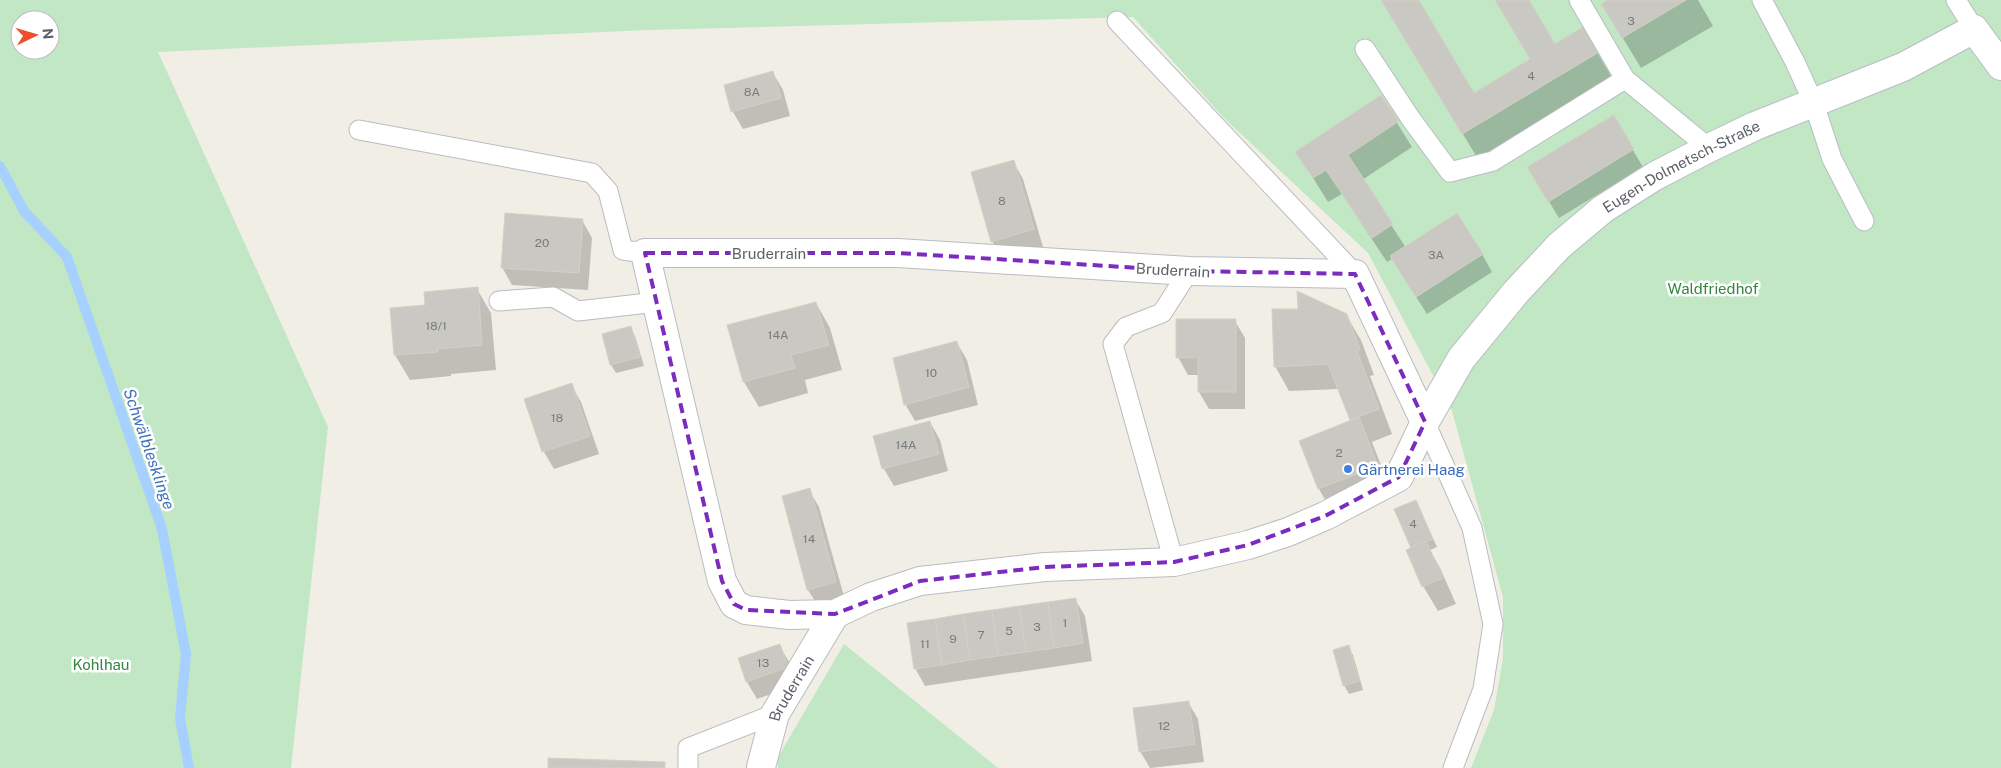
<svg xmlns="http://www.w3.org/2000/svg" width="2001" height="768" font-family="'Public Sans',sans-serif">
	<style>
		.green { fill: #c1e7c5; fill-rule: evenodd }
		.shadow { fill: #0003 }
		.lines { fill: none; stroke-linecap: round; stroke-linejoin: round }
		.stream { stroke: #a6d0ff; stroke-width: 10 }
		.building { fill: #cac8c2; stroke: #d4d1c3 }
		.lane-casing { stroke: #babcc1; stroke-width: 21 }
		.street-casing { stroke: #babcc1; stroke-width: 30 }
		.lane { stroke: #fff; stroke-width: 19 }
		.street { stroke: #fff; stroke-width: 28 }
		.marked { fill: none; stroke: #7b2cbf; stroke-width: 4; stroke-dasharray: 10 6; stroke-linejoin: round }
		.shop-dot { fill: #3f7fe0; stroke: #fff; stroke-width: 2 }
		.labels { text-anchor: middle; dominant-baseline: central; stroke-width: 5; stroke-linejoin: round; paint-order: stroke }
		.number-label { font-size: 12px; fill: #787a7d }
		.street-label { font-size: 15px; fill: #5d6066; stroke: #fff }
		.park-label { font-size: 15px; fill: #33863f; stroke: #fff }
		.shop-label { font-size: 15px; fill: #366cbe; stroke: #fff; text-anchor: start }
		.water-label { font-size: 16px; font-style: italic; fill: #4273bd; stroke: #fff }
	</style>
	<rect width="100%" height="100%" fill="#f0eee5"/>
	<g class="green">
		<path d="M 0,0 L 2001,0 L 2001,768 L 1471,768 L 1494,710 L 1503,659 L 1503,597 L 1452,411 L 1368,253 L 1224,118 L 1133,17 L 648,30 L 158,52 L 328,427 L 291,768 L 0,768 ZM 20,20 L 50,20 L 50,50 L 20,50 Z"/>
		<path d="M 844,644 L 998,768 L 778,768 L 777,759 Z"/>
	</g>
	<g class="shadow">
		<path d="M 1382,0 L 1417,0 L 1474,94 L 1532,59 L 1496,0 L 1527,0 L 1555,45 L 1583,28 L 1612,78 L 1478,159 Z"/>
		<path d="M 1611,0 L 1698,0 L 1713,26 L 1641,68 L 1621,35 Z"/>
		<path d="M 773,73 L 783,90 L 790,116 L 743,129 L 733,112 L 725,86 Z"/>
		<path d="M 1381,97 L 1412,147 L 1362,180 L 1406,248 L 1482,254 L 1492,272 L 1427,314 L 1392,259 L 1387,262 L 1342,194 L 1328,202 L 1297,152 Z"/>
		<path d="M 1613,117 L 1643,167 L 1559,218 L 1539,185 Z"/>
		<path d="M 1013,161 L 1023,179 L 1043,247 L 1002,259 L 992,241 Z"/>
		<path d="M 582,220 L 592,238 L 588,290 L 512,285 L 502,267 Z"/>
		<path d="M 477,289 L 491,313 L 496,370 L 451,374 L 451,376 L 410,380 L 395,355 L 391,309 L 426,306 Z"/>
		<path d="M 816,303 L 830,328 L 842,370 L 805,380 L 808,393 L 759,407 L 744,382 L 728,326 Z"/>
		<path d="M 1346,315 L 1361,340 L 1374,375 L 1370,376 L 1392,434 L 1372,442 L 1391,491 L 1333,514 L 1319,489 L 1301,442 L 1352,421 L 1339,389 L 1289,391 L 1275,366 Z"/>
		<path d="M 1235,321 L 1245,338 L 1245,409 L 1209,409 L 1199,392 L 1199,375 L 1188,375 L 1178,357 Z"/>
		<path d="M 630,328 L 635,336 L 644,366 L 616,373 L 611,365 Z"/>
		<path d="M 957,343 L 967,360 L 978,405 L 915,421 L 905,404 Z"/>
		<path d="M 571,385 L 581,402 L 599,454 L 554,469 L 544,452 L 526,400 Z"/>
		<path d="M 930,422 L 940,440 L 948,471 L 894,486 L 884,469 L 874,437 Z"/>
		<path d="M 809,490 L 819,507 L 845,600 L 819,607 L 808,590 Z"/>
		<path d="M 1420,510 L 1437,547 L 1430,550 L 1440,568 L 1456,604 L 1438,611 L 1423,586 L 1408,550 L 1412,548 Z"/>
		<path d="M 1075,599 L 1085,616 L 1092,661 L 925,686 L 915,668 Z"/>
		<path d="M 779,645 L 789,662 L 797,685 L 757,699 L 747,682 Z"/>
		<path d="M 1348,647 L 1353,655 L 1363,690 L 1349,694 L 1344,685 Z"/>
		<path d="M 1188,702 L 1198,719 L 1204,762 L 1150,768 L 1140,751 Z"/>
	</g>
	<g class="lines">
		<path class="stream" d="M 0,166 L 24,211 L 67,257 L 162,529 L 186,654 L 180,718 L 189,768"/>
	</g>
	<g class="building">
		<path d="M 1381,0 L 1419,0 L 1474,93 L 1530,59 L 1495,0 L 1529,0 L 1555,44 L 1583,27 L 1599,52 L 1462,134 Z"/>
		<path d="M 1608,0 L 1686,0 L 1622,38 L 1601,4 Z"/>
		<path d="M 773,71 L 781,98 L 731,112 L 724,85 Z"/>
		<path d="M 1381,95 L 1399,121 L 1348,155 L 1393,224 L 1372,238 L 1326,170 L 1313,178 L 1295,152 Z"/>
		<path d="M 1614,115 L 1634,149 L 1548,202 L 1527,167 Z"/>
		<path d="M 1014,160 L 1034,229 L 991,242 L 971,172 Z"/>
		<path d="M 505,213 L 583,219 L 579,273 L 501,268 Z"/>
		<path d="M 1457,213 L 1483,254 L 1416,297 L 1390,256 Z"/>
		<path d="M 478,287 L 482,345 L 437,349 L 438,352 L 394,355 L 390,308 L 425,305 L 424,292 Z"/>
		<path d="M 1297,291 L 1347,314 L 1360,350 L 1357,351 L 1379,409 L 1350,420 L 1328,364 L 1274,367 L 1272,309 L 1298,309 Z"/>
		<path d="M 816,302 L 829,345 L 791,355 L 795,368 L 743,382 L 727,325 Z"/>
		<path d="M 1176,319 L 1236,319 L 1236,392 L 1198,392 L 1198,357 L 1176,358 Z"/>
		<path d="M 631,326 L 640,357 L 610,365 L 602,334 Z"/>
		<path d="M 957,341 L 969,387 L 904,405 L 893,358 Z"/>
		<path d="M 572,383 L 590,436 L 542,452 L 524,399 Z"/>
		<path d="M 1359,417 L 1378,466 L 1318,489 L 1299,441 Z"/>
		<path d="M 930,421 L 939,454 L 882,469 L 873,436 Z"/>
		<path d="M 810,488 L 836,582 L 807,590 L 782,496 Z"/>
		<path d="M 1416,500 L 1433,539 L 1411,548 L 1394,509 Z"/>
		<path d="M 1426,541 L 1443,578 L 1422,587 L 1406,550 Z"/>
		<path d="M 1076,598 L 1083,643 L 1054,648 L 1048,602 Z"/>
		<path d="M 1048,602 L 1054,648 L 1026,652 L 1019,606 Z"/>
		<path d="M 1019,606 L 1026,652 L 998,656 L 992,610 Z"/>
		<path d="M 992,610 L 998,656 L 970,660 L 963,614 Z"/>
		<path d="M 963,614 L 970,660 L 942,665 L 935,619 Z"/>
		<path d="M 935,619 L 942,665 L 914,669 L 907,623 Z"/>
		<path d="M 780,644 L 788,667 L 746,682 L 738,658 Z"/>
		<path d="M 1349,645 L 1359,681 L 1343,686 L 1333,650 Z"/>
		<path d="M 1189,701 L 1195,744 L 1139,752 L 1133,708 Z"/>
		<path d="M 548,758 L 665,762 L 665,768 L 548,768 Z"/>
	</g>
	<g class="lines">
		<g class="lane-casing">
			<g id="lane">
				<path d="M 1579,0 L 1625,79 L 1709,148"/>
				<path d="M 1762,0 L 1795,62 L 1814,104 L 1832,159 L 1864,221"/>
				<path d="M 1956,0 L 1974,29"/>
				<path d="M 1117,21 L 1355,274"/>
				<path d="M 1365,49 L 1411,119 L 1450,172 L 1493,161 L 1625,79"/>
				<path d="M 359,130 L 592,173 L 608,191 L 623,250 L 645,253"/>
				<path d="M 499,301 L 553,297 L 578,311 L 657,302"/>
				<path d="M 1425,422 L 1472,528 L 1493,624 L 1483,689 L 1453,768"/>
				<path d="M 1174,562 L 1113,344 L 1126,327 L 1162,313 L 1189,271"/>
				<path d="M 688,768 L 688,748 L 775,714"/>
			</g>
		</g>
		<g class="street-casing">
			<g id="street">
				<path id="s1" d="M 1425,422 L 1355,274 L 1189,271 L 898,253 L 645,253 L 722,581 L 734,604 L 746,610 L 789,615 L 835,614 L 871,597 L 920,581 L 1045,567 L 1174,562 L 1248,545 L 1288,532 L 1325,516 L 1399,477 L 1425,422 L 1461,359 L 1516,292 L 1559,246 L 1603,209 L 1655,176 L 1709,148 L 1755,126 L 1903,67 L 1974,29 L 2001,66"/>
				<path id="s2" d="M 761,767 L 775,714 L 835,614"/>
			</g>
		</g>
		<use href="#lane" class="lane"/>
		<use href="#street" class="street"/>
	</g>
	<path class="marked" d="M 645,253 L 898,253 L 1189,271 L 1355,274 L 1425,422 L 1399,477 L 1325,516 L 1248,545 L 1174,562 L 1045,567 L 920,581 L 835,614 L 746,610 L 734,604 L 722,581 Z"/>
	<circle class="shop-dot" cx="1348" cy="469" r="5"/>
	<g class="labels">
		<g class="number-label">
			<text x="1631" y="21">3</text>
			<text x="1531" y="76">4</text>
			<text x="752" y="92">8A</text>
			<text x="1002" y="201">8</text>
			<text x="542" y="243">20</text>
			<text x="1436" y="255">3A</text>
			<text x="436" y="326">18/1</text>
			<text x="778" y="335">14A</text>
			<text x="931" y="373">10</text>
			<text x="557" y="418">18</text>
			<text x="906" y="445">14A</text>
			<text x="1339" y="453">2</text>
			<text x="1413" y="524">4</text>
			<text x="809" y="539">14</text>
			<text x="1065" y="623">1</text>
			<text x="1037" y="627">3</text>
			<text x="1009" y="631">5</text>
			<text x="981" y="635">7</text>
			<text x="953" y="639">9</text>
			<text x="925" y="644">11</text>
			<text x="763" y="663">13</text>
			<text x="1164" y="726">12</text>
		</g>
		<g class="street-label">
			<text stroke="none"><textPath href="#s1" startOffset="2358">Eugen-Dolmetsch-Straße</textPath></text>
			<text x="769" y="253">Bruderrain</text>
			<text transform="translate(1173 270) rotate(3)">Bruderrain</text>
			<text stroke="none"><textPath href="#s2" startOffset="85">Bruderrain</textPath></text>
		</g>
		<g class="park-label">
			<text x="1713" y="288">Waldfriedhof</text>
			<text x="101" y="664">Kohlhau</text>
		</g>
		<g class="shop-label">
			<text x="1358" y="469">Gärtnerei Haag</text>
		</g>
		<g class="water-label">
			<text transform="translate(149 449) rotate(71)">Schwälblesklinge</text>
		</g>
	</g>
	<g transform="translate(35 35) rotate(85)"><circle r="24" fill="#ffffff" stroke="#bebfc2"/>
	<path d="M0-4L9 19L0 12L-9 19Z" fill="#ec4e2e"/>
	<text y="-8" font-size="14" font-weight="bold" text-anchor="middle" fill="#5d6066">N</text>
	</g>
</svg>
